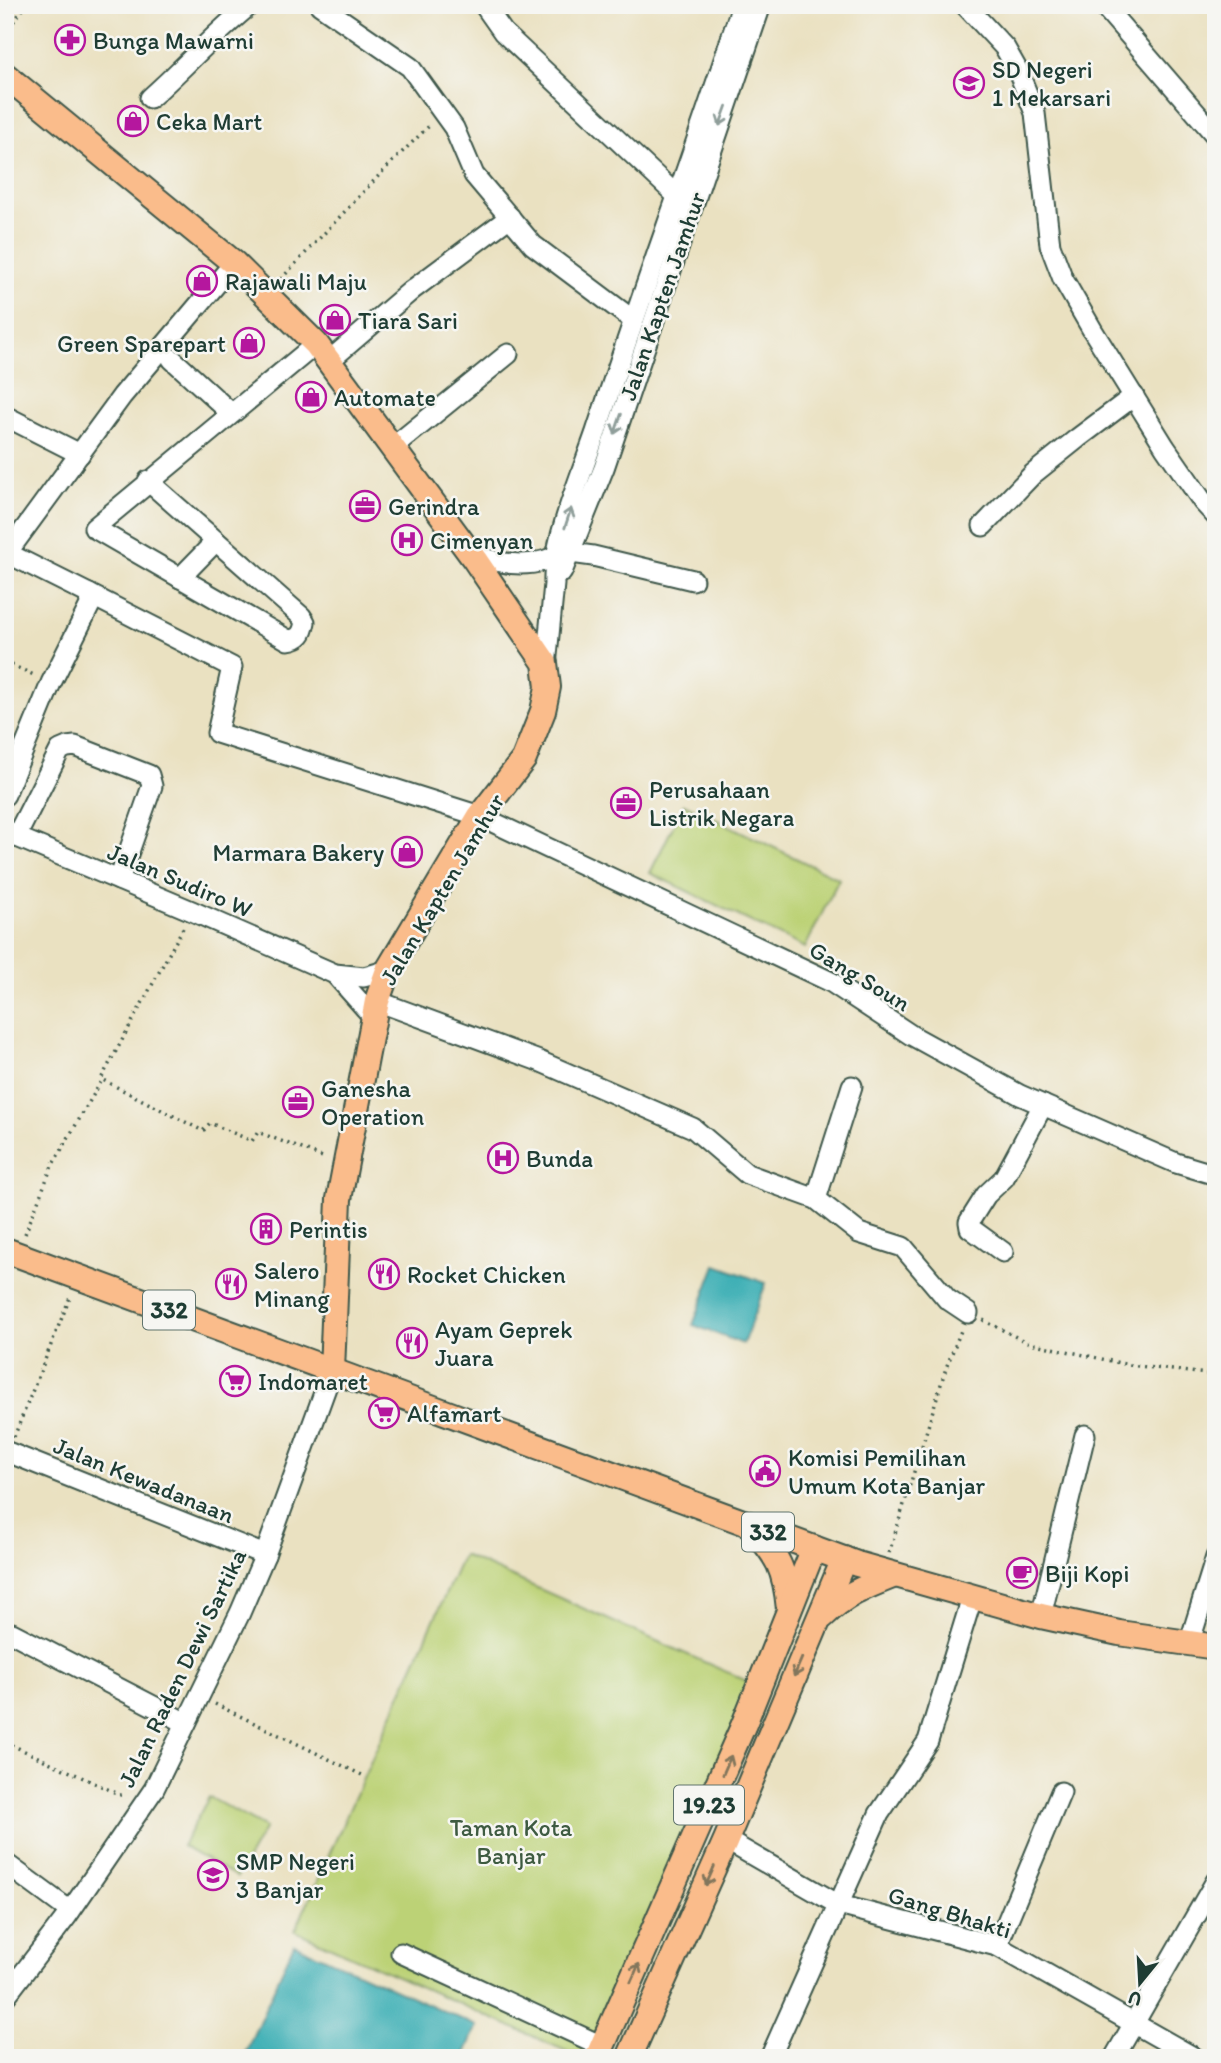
<svg xmlns="http://www.w3.org/2000/svg" width="1221" height="2063" font-family="Itim,sans-serif">
	<style>
		.green { fill: #bcd276; stroke: #6e8855; stroke-width: 2 }
		.water { fill: #3fb0b6; stroke: #2f7675; stroke-width: 2 }
		.lines { fill: none; stroke-linecap: round; stroke-linejoin: round }
		.minor-casing { stroke: #3d5649; stroke-width: 23 }
		.major-casing { stroke: #3d5649; stroke-width: 28 }
		.path { stroke: #3d5649; stroke-width: 3.5; stroke-dasharray: 2 5; stroke-linecap: butt }
		.minor { stroke: #fff; stroke-width: 19 }
		.major { stroke: #fabc8b; stroke-width: 24 }
		.oneway { stroke: #8f9e9a }
		.oneway2 { stroke: #82765b }
		.labels { text-anchor: middle; dominant-baseline: central; stroke-width: 5; stroke-linejoin: round; paint-order: stroke }
		.shield { fill: #f6f6f2; stroke: #60746d; stroke-width: 2 }
		.shield-label { font-size: 23px; font-weight: bold; fill: #1f3d34 }
		.poi-label { font-size: 24px; fill: #1f3d34; stroke: #f6f6f2; text-anchor: start }
		.street-label { font-size: 24px; fill: #1f3d34; stroke: #f6f6f2 }
		.park-label { font-size: 24px; fill: #3e5b41; stroke: #f6f6f2 }
	</style>
	<rect width="100%" height="100%" fill="#f6f6f2"/>
	<filter id="ink" filterUnits="userSpaceOnUse"><feTurbulence type="fractalNoise" baseFrequency=".0143" numOctaves="2"/><feDisplacementMap in="SourceGraphic" scale="14" xChannelSelector="R" yChannelSelector="G"/><feConvolveMatrix kernelMatrix="1 2 1 2 8 2 1 2 1" color-interpolation-filters="sRGB"/></filter>
	<filter id="wash" filterUnits="userSpaceOnUse"><feTurbulence type="fractalNoise" baseFrequency=".00686" numOctaves="4" result="noise"/><feDisplacementMap in="SourceGraphic" scale="28" xChannelSelector="R" yChannelSelector="G"/><feGaussianBlur stdDeviation="1.57" result="paint"/><feColorMatrix in="noise" values="0 0 0 0 0 0 0 0 0 0 0 0 0 0 0 0 0 1.4 0 .05"/><feComposite in="paint" operator="in"/></filter>
	<g filter="url(#wash)">
		<rect width="100%" height="100%" fill="#eae1c1"/>
		<g class="green">
			<path d="M 684,804 L 839,879 L 805,948 L 650,873 Z"/>
			<path d="M 463,1555 L 756,1685 L 590,2058 L 582,2058 L 295,1931 Z"/>
			<path d="M 209,1797 L 265,1828 L 237,1877 L 182,1846 Z"/>
		</g>
		<g class="water">
			<path d="M 716,1265 L 766,1283 L 743,1344 L 693,1325 Z"/>
			<path d="M 294,1944 L 477,2026 L 463,2058 L 243,2058 Z"/>
		</g>
	</g>
	<g filter="url(#ink)">
		<g class="lines">
			<g class="minor-casing">
				<g id="minor">
					<path d="M 320,5 L 410,67 L 454,128 L 474,175 L 533,245 L 633,320"/>
					<path d="M 484,5 L 503,32 L 676,195"/>
					<path d="M 965,5 L 1005,48 L 1018,71 L 1035,113 L 1050,245 L 1063,279 L 1093,331 L 1165,447 L 1203,502 L 1216,516"/>
					<path d="M 1103,5 L 1216,136"/>
					<path d="M 150,98 C 184,68 214,34 250,5"/>
					<path d="M 172,359 L 231,413"/>
					<path d="M 329,361 L 412,290 L 510,217"/>
					<path d="M 5,416 L 80,454"/>
					<path d="M 392,448 L 508,354"/>
					<path d="M 148,481 L 301,616 L 305,622 C 303,633 300,639 288,640 L 94,528 L 316,344"/>
					<path d="M 983,526 L 1033,474 L 1078,438 L 1134,396"/>
					<path d="M 5,552 L 89,594 L 90,605 L 51,683 L 5,795"/>
					<path d="M 7,553 L 122,396 L 234,263"/>
					<path d="M 469,553 C 500,565 535,571 565,551"/>
					<path d="M 571,553 L 593,556 L 693,580"/>
					<path d="M 562,572 L 604,468 L 761,5"/>
					<path d="M 180,578 L 216,541"/>
					<path d="M 89,594 L 232,667 L 217,733 L 480,816 L 831,982 L 911,1035 L 1020,1095 L 1176,1163 L 1216,1175"/>
					<path d="M 546,666 L 554,584 C 552,543 582,473 596,432 C 643,289 696,148 742,5"/>
					<path d="M 5,832 L 192,911 L 335,974 L 364,977 L 388,970"/>
					<path d="M 16,837 L 60,750 L 67,747 L 75,746 L 149,775 L 152,786 L 119,880"/>
					<path d="M 335,974 L 374,1018"/>
					<path d="M 377,1001 L 539,1061 L 693,1128 L 747,1174 L 816,1199 L 859,1233 L 903,1247 L 947,1299 L 968,1313"/>
					<path d="M 816,1199 L 852,1086"/>
					<path d="M 1003,1252 L 970,1228 L 969,1222 L 986,1195 L 1004,1178 L 1043,1105"/>
					<path d="M 5,1451 L 265,1555"/>
					<path d="M 1041,1616 L 1085,1435"/>
					<path d="M 12,1633 L 186,1723"/>
					<path d="M 1189,1644 L 1216,1557"/>
					<path d="M 726,1840 L 839,1905 L 997,1946 L 1195,2058"/>
					<path d="M 5,1863 L 70,1911"/>
					<path d="M 997,1946 L 1061,1792"/>
					<path d="M 401,1953 L 602,2046"/>
					<path d="M 5,1997 L 67,1916 L 154,1789 L 240,1613 L 265,1555 L 332,1371"/>
					<path d="M 770,2058 L 879,1814 L 928,1741 L 972,1598"/>
					<path d="M 1114,2058 L 1216,1881"/>
				</g>
			</g>
			<g class="major-casing">
				<g id="major">
					<path d="M 5,75 L 234,263 L 316,344 L 475,560 L 545,663 L 548,687 L 543,711 L 524,759 L 480,816 L 388,970 L 377,1001 L 339,1199 L 332,1371"/>
					<path d="M 5,1250 L 857,1564 L 1041,1616 L 1119,1633 L 1216,1647"/>
					<path d="M 752,1527 C 778,1557 785,1568 789,1609"/>
					<path d="M 823,1616 C 846,1594 865,1587 895,1575"/>
					<path d="M 597,2058 L 744,1724 L 814,1548"/>
					<path d="M 629,2058 L 726,1840 L 844,1559"/>
				</g>
			</g>
			<g class="path">
				<path d="M 5,33 L 26,5"/>
				<path d="M 281,279 L 386,168 L 429,126"/>
				<path d="M 5,662 L 36,676"/>
				<path d="M 183,928 L 101,1079 L 203,1131 L 210,1123 L 252,1141 L 258,1132 L 325,1158"/>
				<path d="M 25,1234 L 52,1166 L 102,1080"/>
				<path d="M 983,1320 L 1026,1342 L 1129,1365 L 1216,1375"/>
				<path d="M 14,1437 L 71,1295"/>
				<path d="M 889,1553 L 946,1368 L 962,1328"/>
				<path d="M 215,1704 L 364,1776"/>
				<path d="M 5,1742 L 125,1797"/>
			</g>
			<use href="#minor" class="minor"/>
			<use href="#major" class="major"/>
		</g>
		<defs><path id="oneway-shaft" d="M-6 0H5M1.5-3L5.5 0L1.5 3" fill="none" stroke-width="1.6" stroke-linecap="round" stroke-linejoin="round" transform="scale(1.75)"/></defs>
		<g class="oneway">
			<use href="#oneway-shaft" transform="translate(723 116) rotate(110)"/>
			<use href="#oneway-shaft" transform="translate(618 424) rotate(109)"/>
			<use href="#oneway-shaft" transform="translate(568 518) rotate(-72)"/>
		</g>
		<g class="oneway2">
			<use href="#oneway-shaft" transform="translate(798 1667) rotate(113)"/>
			<use href="#oneway-shaft" transform="translate(727 1765) rotate(-67)"/>
			<use href="#oneway-shaft" transform="translate(710 1876) rotate(114)"/>
			<use href="#oneway-shaft" transform="translate(635 1973) rotate(-66)"/>
		</g>
	</g>
	<defs>
		<g id="pharmacy-ring" transform="scale(1.575)"><circle r="9.5" fill="#f6f6f2" stroke="#b5179e" stroke-width="1.5"/><path d="M-2-6h4v4h4v4h-4v4h-4v-4h-4v-4h4Z" fill="#b5179e"/></g>
		<g id="school-ring" transform="scale(1.575)"><circle r="9.5" fill="#f6f6f2" stroke="#b5179e" stroke-width="1.5"/><path d="M0-5L7-2L0 1L-7-2ZM-4 1L0 2.5L4 1V4Q0 6-4 4Z" fill="#b5179e"/></g>
		<g id="shop-ring" transform="scale(1.575)"><circle r="9.5" fill="#f6f6f2" stroke="#b5179e" stroke-width="1.5"/><path d="M-5-2.5h2.3a2.7 3.5 0 0 1 5.4 0H5L5.5 6h-11ZM-1.5-2.5h3a1.5 2.3 0 0 0-3 0Z" fill="#b5179e"/></g>
		<g id="office-ring" transform="scale(1.575)"><circle r="9.5" fill="#f6f6f2" stroke="#b5179e" stroke-width="1.5"/><path d="M-6-3h4V-5.5h4V-3h4V5H-6ZM-1-4.5V-3h2v-1.5ZM-6 0V1H6V0Z" fill="#b5179e"/></g>
		<g id="hospital-ring" transform="scale(1.575)"><circle r="9.5" fill="#f6f6f2" stroke="#b5179e" stroke-width="1.5"/><path d="M-5-5h3v3.5h4V-5h3V5h-3V1.5h-4V5h-3Z" fill="#b5179e"/></g>
		<g id="building-ring" transform="scale(1.575)"><circle r="9.5" fill="#f6f6f2" stroke="#b5179e" stroke-width="1.5"/><path d="M-4-6H4V6H1V3H-1V6H-4ZM-2.5-4.3h1.7v1.8h-1.7ZM.8-4.3h1.7v1.8H.8ZM-2.5-1h1.7V.8h-1.7ZM.8-1h1.7V.8H.8Z" fill="#b5179e"/></g>
		<g id="restaurant-ring" transform="scale(1.575)"><circle r="9.5" fill="#f6f6f2" stroke="#b5179e" stroke-width="1.5"/><path d="M-5-6h1v4h1v-4h1v4h1v-4h1v5L-1.5 .5V6h-2V.5L-5-1ZM5-6V6H3V1.5H1.5Q1.5-4 5-6Z" fill="#b5179e"/></g>
		<g id="supermarket-ring" transform="scale(1.575)"><circle r="9.5" fill="#f6f6f2" stroke="#b5179e" stroke-width="1.5"/><path d="M-6-5.5h2.5l.6 2H6L4.5 2H-2.5L-4.4-4H-6ZM-1.5 3.2a1.3 1.3 0 1 0 .1 0ZM3 3.2a1.3 1.3 0 1 0 .1 0Z" fill="#b5179e"/></g>
		<g id="civic-ring" transform="scale(1.575)"><circle r="9.5" fill="#f6f6f2" stroke="#b5179e" stroke-width="1.5"/><path d="M-.6-6.5H3V-4.5H.6V-3L4-1V1h2V6H-6V1h2V-1L-.6-3ZM-1.2 2.5V6h2.4V2.5Z" fill="#b5179e"/></g>
		<g id="cafe-ring" transform="scale(1.575)"><circle r="9.5" fill="#f6f6f2" stroke="#b5179e" stroke-width="1.5"/><path d="M-5.5-4.5H6V0H3Q3 3.5 0 3.5H-2.5Q-5.5 3.5-5.5 0ZM3-3.2v2h1.7v-2ZM-6 4.5H4V6H-6Z" fill="#b5179e"/></g>
	</defs>
	<g fill-rule="evenodd">
		<use href="#pharmacy-ring" x="70" y="40"/>
		<use href="#school-ring" x="969" y="83"/>
		<use href="#shop-ring" x="133" y="121"/>
		<use href="#shop-ring" x="202" y="281"/>
		<use href="#shop-ring" x="335" y="320"/>
		<use href="#shop-ring" x="249" y="343"/>
		<use href="#shop-ring" x="311" y="397"/>
		<use href="#office-ring" x="365" y="506"/>
		<use href="#hospital-ring" x="407" y="540"/>
		<use href="#office-ring" x="626" y="803"/>
		<use href="#shop-ring" x="407" y="852"/>
		<use href="#office-ring" x="298" y="1102"/>
		<use href="#hospital-ring" x="503" y="1158"/>
		<use href="#building-ring" x="266" y="1229"/>
		<use href="#restaurant-ring" x="384" y="1274"/>
		<use href="#restaurant-ring" x="231" y="1284"/>
		<use href="#restaurant-ring" x="412" y="1343"/>
		<use href="#supermarket-ring" x="235" y="1381"/>
		<use href="#supermarket-ring" x="384" y="1413"/>
		<use href="#civic-ring" x="765" y="1471"/>
		<use href="#cafe-ring" x="1022" y="1573"/>
		<use href="#school-ring" x="213" y="1875"/>
	</g>
	<g class="labels">
		<g class="shield">
			<rect x="143" y="1290.5" width="52" height="39" rx="5"/>
			<rect x="742" y="1512.5" width="52" height="39" rx="5"/>
			<rect x="674" y="1785.5" width="70" height="39" rx="5"/>
		</g>
		<g class="shield-label">
			<text x="169" y="1310">332</text>
			<text x="768" y="1532">332</text>
			<text x="709" y="1805">19.23</text>
		</g>
		<g class="poi-label">
			<text x="93" y="40">Bunga Mawarni</text>
			<text x="992" y="69">SD Negeri<tspan x="992" dy="28">1 Mekarsari</tspan></text>
			<text x="156" y="121">Ceka Mart</text>
			<text x="225" y="281">Rajawali Maju</text>
			<text x="358" y="320">Tiara Sari</text>
			<text x="226" y="343" text-anchor="end">Green Sparepart</text>
			<text x="334" y="397">Automate</text>
			<text x="388" y="506">Gerindra</text>
			<text x="430" y="540">Cimenyan</text>
			<text x="649" y="789">Perusahaan<tspan x="649" dy="28">Listrik Negara</tspan></text>
			<text x="384" y="852" text-anchor="end">Marmara Bakery</text>
			<text x="321" y="1088">Ganesha<tspan x="321" dy="28">Operation</tspan></text>
			<text x="526" y="1158">Bunda</text>
			<text x="289" y="1229">Perintis</text>
			<text x="254" y="1270">Salero<tspan x="254" dy="28">Minang</tspan></text>
			<text x="407" y="1274">Rocket Chicken</text>
			<text x="435" y="1329">Ayam Geprek<tspan x="435" dy="28">Juara</tspan></text>
			<text x="258" y="1381">Indomaret</text>
			<text x="407" y="1413">Alfamart</text>
			<text x="788" y="1457">Komisi Pemilihan<tspan x="788" dy="28">Umum Kota Banjar</tspan></text>
			<text x="1045" y="1573">Biji Kopi</text>
			<text x="236" y="1861">SMP Negeri<tspan x="236" dy="28">3 Banjar</tspan></text>
		</g>
		<g class="street-label">
			<text transform="translate(662 296) rotate(-71)">Jalan Kapten Jamhur</text>
			<text transform="translate(180 880) rotate(23)">Jalan Sudiro W</text>
			<text transform="translate(442 889) rotate(-59)">Jalan Kapten Jamhur</text>
			<text transform="translate(860 976) rotate(31)">Gang Soun</text>
			<text transform="translate(144 1480) rotate(22)">Jalan Kewadanaan</text>
			<text transform="translate(182 1668) rotate(-64)">Jalan Raden Dewi Sartika</text>
			<text transform="translate(950 1912) rotate(17)">Gang Bhakti</text>
		</g>
		<g class="park-label">
			<text x="511" y="1827">Taman Kota<tspan x="511" dy="28">Banjar</tspan></text>
		</g>
	</g>
	<rect width="1221" height="2063" fill="none" stroke="#f6f6f2" stroke-width="28"/>
	<g transform="translate(1140 1983) rotate(198)" stroke="#f6f6f2" stroke-width="5" paint-order="stroke">
	<path d="M0-5L12 26L0 18L-12 26Z" fill="#1f3d34"/>
	<text y="-10" font-size="19" font-weight="bold" text-anchor="middle" fill="#1f3d34">U</text>
	</g>
</svg>
